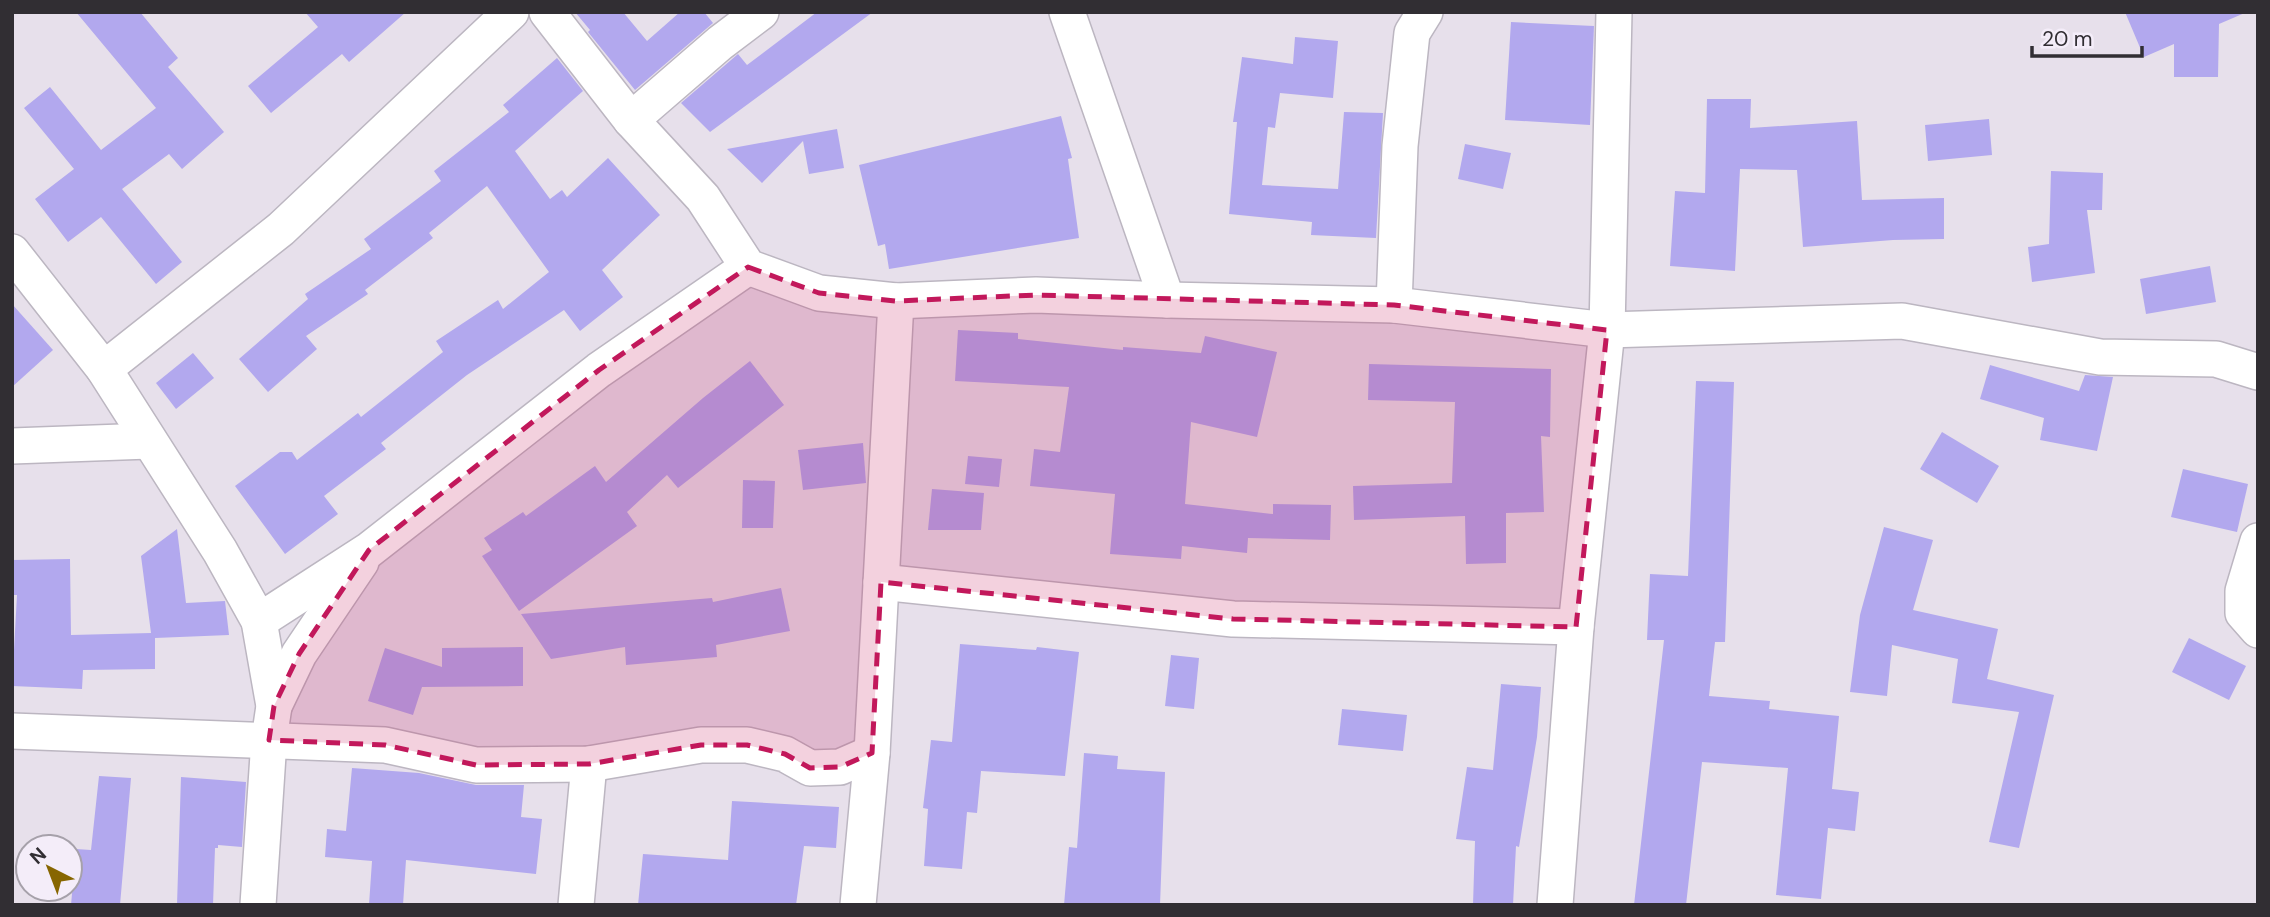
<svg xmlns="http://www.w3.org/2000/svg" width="2270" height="917" font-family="'DM Sans',sans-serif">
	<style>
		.building { fill: #b2a8ee }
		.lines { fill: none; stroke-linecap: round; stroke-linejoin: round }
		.street-casing { stroke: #bcb6c1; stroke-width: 38 }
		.street { stroke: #fff; stroke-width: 35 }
		.marked { fill: #c2185b; fill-opacity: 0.2; stroke: #c2185b; stroke-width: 5; stroke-dasharray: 14 9; stroke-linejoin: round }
	</style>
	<rect width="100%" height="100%" fill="#e7e0eb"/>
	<g class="building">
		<path d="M 76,12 L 140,12 L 178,58 L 168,67 L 224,132 L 182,169 L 169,154 L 122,189 L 182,262 L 156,284 L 101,217 L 68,242 L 35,199 L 74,169 L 24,108 L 50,87 L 101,150 L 156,108 Z"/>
		<path d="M 305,12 L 406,12 L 349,62 L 342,54 L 271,113 L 248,86 L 318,27 Z"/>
		<path d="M 575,12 L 623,12 L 647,41 L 680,12 L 704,12 L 713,23 L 635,90 L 588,32 L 590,30 Z"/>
		<path d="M 817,12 L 873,12 L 710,132 L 681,103 L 738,54 L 747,65 Z"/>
		<path d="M 2125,12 L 2247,12 L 2219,24 L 2218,77 L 2174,77 L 2174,44 L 2144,57 Z"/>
		<path d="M 1511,22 L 1594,26 L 1590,125 L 1505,120 Z"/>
		<path d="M 1295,37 L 1338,41 L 1333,98 L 1280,93 L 1275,128 L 1268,127 L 1262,185 L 1338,189 L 1344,112 L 1383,113 L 1376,238 L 1311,235 L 1312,222 L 1229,214 L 1237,122 L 1233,122 L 1242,57 L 1293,64 Z"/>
		<path d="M 557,58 L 583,91 L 515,151 L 550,199 L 562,190 L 567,197 L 608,158 L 660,215 L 602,270 L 623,297 L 580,331 L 564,310 L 467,375 L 381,443 L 386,449 L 324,496 L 338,514 L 285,554 L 235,486 L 280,452 L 292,452 L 297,460 L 358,413 L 361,417 L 443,352 L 436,341 L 498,300 L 503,309 L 549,272 L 487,186 L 429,233 L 433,238 L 365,290 L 368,294 L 306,336 L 317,349 L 268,392 L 239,359 L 308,299 L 305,294 L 371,249 L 364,239 L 441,181 L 434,171 L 509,112 L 503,105 Z"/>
		<path d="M 1707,99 L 1751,99 L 1750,128 L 1857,121 L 1862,200 L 1944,198 L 1944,239 L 1893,240 L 1803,247 L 1797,170 L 1740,169 L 1735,271 L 1670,266 L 1675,191 L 1705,193 Z"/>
		<path d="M 1061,116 L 1072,158 L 1068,159 L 1079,238 L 889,269 L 885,244 L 878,246 L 859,165 Z"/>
		<path d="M 1989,119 L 1992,155 L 1928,161 L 1925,125 Z"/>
		<path d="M 837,129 L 844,168 L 809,174 L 803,141 L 762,183 L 727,149 Z"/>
		<path d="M 1465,144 L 1511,153 L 1503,189 L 1458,179 Z"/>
		<path d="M 2051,171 L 2103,173 L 2102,210 L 2087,210 L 2095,273 L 2032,282 L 2028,247 L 2049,244 Z"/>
		<path d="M 2210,266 L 2216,302 L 2146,314 L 2140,279 Z"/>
		<path d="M 12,304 L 53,350 L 12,387 Z"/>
		<path d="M 958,330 L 1018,333 L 1018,339 L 1123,350 L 1123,347 L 1201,353 L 1205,336 L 1277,352 L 1257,437 L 1191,422 L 1185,504 L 1273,514 L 1273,504 L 1331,505 L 1330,540 L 1248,538 L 1247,553 L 1182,546 L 1181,559 L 1110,554 L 1115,494 L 1030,486 L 1034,449 L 1060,452 L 1069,387 L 955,381 Z"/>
		<path d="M 193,353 L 214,378 L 176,409 L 156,383 Z"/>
		<path d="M 750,361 L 784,405 L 678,488 L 667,475 L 627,512 L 637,526 L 519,611 L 482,556 L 492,550 L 484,538 L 523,512 L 526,516 L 595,466 L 606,482 L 703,398 Z"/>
		<path d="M 1369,364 L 1551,369 L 1550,437 L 1541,436 L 1544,512 L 1506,513 L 1506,563 L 1466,564 L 1465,516 L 1354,520 L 1353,486 L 1452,483 L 1455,402 L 1368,400 Z"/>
		<path d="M 1990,365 L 2079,391 L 2085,375 L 2113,377 L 2097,451 L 2040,440 L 2044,418 L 1980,399 Z"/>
		<path d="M 1696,381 L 1734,382 L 1725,642 L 1715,642 L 1709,696 L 1770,701 L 1769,709 L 1839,716 L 1832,789 L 1859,792 L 1855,831 L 1828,828 L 1821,899 L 1776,895 L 1788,768 L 1702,762 L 1686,905 L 1634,905 L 1664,640 L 1647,640 L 1650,574 L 1688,576 Z"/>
		<path d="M 1942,432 L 1999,466 L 1977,503 L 1920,469 Z"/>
		<path d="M 863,443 L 866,483 L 803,490 L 798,450 Z"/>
		<path d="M 968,456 L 1002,459 L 999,487 L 965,484 Z"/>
		<path d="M 2183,469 L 2248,484 L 2237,532 L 2171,517 Z"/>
		<path d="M 743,480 L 775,481 L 773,528 L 742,528 Z"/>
		<path d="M 932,489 L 984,493 L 981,530 L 928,530 Z"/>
		<path d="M 1884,527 L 1933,540 L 1913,610 L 1998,629 L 1987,679 L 2054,695 L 2019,848 L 1989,842 L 2019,712 L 1952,703 L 1958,659 L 1892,645 L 1887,696 L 1850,692 L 1860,615 Z"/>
		<path d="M 177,529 L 186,603 L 225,601 L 229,635 L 155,638 L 155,669 L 83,670 L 82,689 L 12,686 L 17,595 L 12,595 L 12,560 L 70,559 L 71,635 L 151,633 L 141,556 Z"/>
		<path d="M 781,588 L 790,631 L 716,645 L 717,657 L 626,665 L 625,647 L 551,659 L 521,614 L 712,598 L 713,602 Z"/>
		<path d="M 2189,638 L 2246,666 L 2229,700 L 2172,672 Z"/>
		<path d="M 960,644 L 1036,650 L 1037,647 L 1079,652 L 1065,776 L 981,771 L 977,813 L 967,812 L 962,869 L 924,866 L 928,809 L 923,808 L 931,740 L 952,742 Z"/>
		<path d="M 523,647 L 523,686 L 422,687 L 413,715 L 368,701 L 385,648 L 442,667 L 442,648 Z"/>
		<path d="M 1171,655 L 1199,658 L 1194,709 L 1165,706 Z"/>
		<path d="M 1501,684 L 1541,687 L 1537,737 L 1519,847 L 1516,846 L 1513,905 L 1473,905 L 1475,841 L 1456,839 L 1467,767 L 1493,770 Z"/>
		<path d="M 1342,709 L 1407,715 L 1403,751 L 1338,745 Z"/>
		<path d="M 1084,753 L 1118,756 L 1117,769 L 1165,772 L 1160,905 L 1064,905 L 1069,847 L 1077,848 Z"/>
		<path d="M 352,768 L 419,773 L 476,785 L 524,785 L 521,817 L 542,819 L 536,874 L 406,860 L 403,905 L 369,905 L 372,861 L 325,857 L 327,829 L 346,831 Z"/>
		<path d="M 99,776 L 131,778 L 120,905 L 71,905 L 76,849 L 91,850 Z"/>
		<path d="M 181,777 L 246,782 L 242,847 L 218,845 L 218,848 L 215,848 L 213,905 L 177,905 Z"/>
		<path d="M 732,801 L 839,807 L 836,848 L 804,846 L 796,905 L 638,905 L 643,854 L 728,860 Z"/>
	</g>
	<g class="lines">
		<g class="street-casing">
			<g id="street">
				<path d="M 547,12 L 631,120 L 703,198 L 748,267 L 819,293 L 896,301 L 1036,295 L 1167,300 L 1394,305 L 1607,330 L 1902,321 L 2100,357 L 2216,359 L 2258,372"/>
				<path d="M 1067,12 L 1167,300"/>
				<path d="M 631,120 L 720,43 L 761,12"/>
				<path d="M 12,252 L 104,369 L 220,551 L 259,621 L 274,706 L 269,740 L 258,905"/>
				<path d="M 1394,305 L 1400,146 L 1412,33 L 1425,12"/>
				<path d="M 104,369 L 281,229 L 511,12"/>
				<path d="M 12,446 L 149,441"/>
				<path d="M 2258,541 L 2243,591 L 2243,613 L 2258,630"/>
				<path d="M 881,582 L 1233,619 L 1576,627"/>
				<path d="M 259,621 L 369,550 L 599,370 L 748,267"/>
				<path d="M 274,706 L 299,654 L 361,562"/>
				<path d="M 12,731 L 385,745 L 476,765 L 589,764 L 701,745 L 747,745 L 785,754 L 810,768 L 840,767 L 872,753"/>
				<path d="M 576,905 L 589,764"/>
				<path d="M 858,905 L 872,753 L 896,301"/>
				<path d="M 1555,905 L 1576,627 L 1607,330 L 1614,12"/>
			</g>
		</g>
		<use href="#street" class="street"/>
	</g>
	<path class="marked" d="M 748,267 L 819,293 L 896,301 L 1036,295 L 1394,305 L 1607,330 L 1576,627 L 1233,619 L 881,582 L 872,753 L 840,767 L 810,768 L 785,754 L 747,745 L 701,745 L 589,764 L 476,765 L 385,745 L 269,740 L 274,706 L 299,654 L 369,550 L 599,370 Z"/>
	<rect width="2270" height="917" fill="none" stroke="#312e33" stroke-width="28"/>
	<g transform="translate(49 868) rotate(318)"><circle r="33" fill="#f4edf9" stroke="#a6a1aa" stroke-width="2"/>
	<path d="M0-5L12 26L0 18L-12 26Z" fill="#876601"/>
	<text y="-10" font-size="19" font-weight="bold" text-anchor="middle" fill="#312e33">N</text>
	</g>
	<path d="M2032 46v10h110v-10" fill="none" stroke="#312e33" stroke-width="3.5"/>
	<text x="2042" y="46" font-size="21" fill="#312e33" stroke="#f4edf9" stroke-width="5" paint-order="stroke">20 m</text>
</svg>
